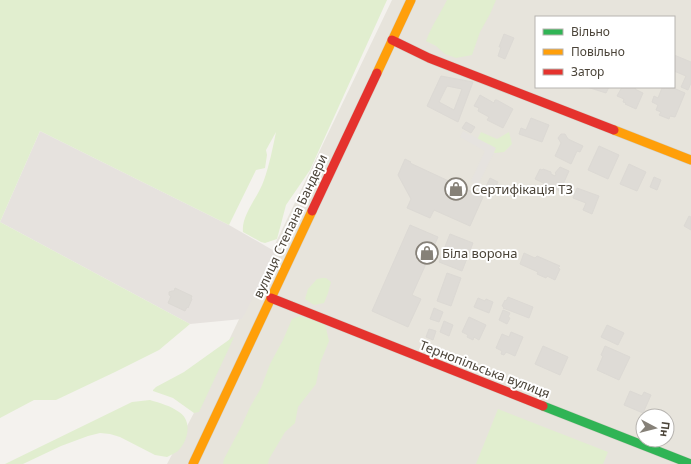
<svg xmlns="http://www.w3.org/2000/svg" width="691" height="464" font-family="'Noto Sans',sans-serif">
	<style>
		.residential { fill: #e7e4dc; fill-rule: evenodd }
		.industrial { fill: #e6e2de }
		.green { fill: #e1eecf }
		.parking { fill: #e6e3df }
		.building { fill: #dedbd6; stroke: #dcd9d4; fill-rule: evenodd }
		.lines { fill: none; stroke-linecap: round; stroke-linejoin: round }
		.fast-casing { stroke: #d3cfc5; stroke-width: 10 }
		.slow-casing { stroke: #d3cfc5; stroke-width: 10 }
		.jam-casing { stroke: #d3cfc5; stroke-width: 10 }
		.fast { stroke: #30b455; stroke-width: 9 }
		.slow { stroke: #ff9f0a; stroke-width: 9 }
		.jam { stroke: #e5322d; stroke-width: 9 }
		.labels { text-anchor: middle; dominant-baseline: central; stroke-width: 4; stroke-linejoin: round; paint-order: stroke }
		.poi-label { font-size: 13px; fill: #4b4439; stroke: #fff; text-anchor: start }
		.street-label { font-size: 13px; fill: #4b4439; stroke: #fff }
	</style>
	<rect width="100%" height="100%" fill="#f4f2ee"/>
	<path class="residential" d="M 392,0 L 691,0 L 691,464 L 167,464 L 196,409 ZM 536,17 L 674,17 L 674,87 L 536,87 ZM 643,416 L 667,416 L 667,440 L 643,440 Z"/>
	<path class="industrial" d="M 40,131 L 229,225 L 276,252 L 242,319 L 190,324 L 0,222 Z"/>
	<g class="green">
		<path d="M 0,0 L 387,0 L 310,170 L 286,205 L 277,239 L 265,243 L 261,242 L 243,232 C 241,215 259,196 264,180 C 269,166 273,147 276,132 L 266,150 L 267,155 L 265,168 L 256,170 L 229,225 L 40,131 L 0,222 Z"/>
		<path d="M 447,0 L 496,0 L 490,14 L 480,32 L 472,55 L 456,58 L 445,54 L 436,46 L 426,41 C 431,27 440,14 447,0 Z"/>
		<path d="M 481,132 L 497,139 L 509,132 L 512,144 L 504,152 L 495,153 L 477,140 Z"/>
		<path d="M 0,222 L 190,324 L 159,350 L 115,372 L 56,400 L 34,400 L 0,418 Z"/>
		<path d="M 322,278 L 326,278 L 331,282 L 328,293 L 324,303 L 314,305 L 305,299 L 308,289 L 317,279 Z"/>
		<path d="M 300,316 L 325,324 L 329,341 L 320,363 L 316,384 L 298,407 L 295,423 L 285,432 L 269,459 L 268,464 L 223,464 L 224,459 L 242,425 L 250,407 L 261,388 L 270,364 L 283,340 L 292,319 Z"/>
		<path d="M 233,337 L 234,337 L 229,348 L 199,412 L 194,413 L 173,398 L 153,391 L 153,390 L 156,387 L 184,372 Z"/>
		<path d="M 150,400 C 160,403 171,406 179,412 C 193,421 188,441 178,451 C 175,453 171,455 167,457 L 155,455 L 120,437 L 110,434 L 100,433 L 88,436 L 61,446 L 23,464 L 5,464 L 132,402 Z"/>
		<path d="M 498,409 L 608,452 L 603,464 L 476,464 Z"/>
	</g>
	<path class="parking" d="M 463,131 L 496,148 L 478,185 L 471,181 L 485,151 L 460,137 Z"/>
	<g class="building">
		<path d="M 504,34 L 514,38 L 505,59 L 498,56 L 501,47 L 499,47 Z"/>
		<path d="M 674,55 L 691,62 L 691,83 L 688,90 L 681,87 L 686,76 L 674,71 Z"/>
		<path d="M 441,76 L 473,82 L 458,122 L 427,106 ZM 447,86 L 462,89 L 454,110 L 439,102 Z"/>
		<path d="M 587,87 L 609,87 L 606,93 Z"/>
		<path d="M 622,87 L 636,87 L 635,89 L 643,93 L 636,109 L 625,104 L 626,103 L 623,102 L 624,99 L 617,96 Z"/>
		<path d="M 665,87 L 670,89 L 671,87 L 685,93 L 675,117 L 670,116 L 669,119 L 659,115 L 661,112 L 656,110 L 658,105 L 652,102 L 654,96 L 658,98 L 662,88 L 664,89 Z"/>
		<path d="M 480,95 L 494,103 L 495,100 L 497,100 L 513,109 L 503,128 L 487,120 L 489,117 L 478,111 L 479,108 L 474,106 Z"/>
		<path d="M 531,118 L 549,125 L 542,142 L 519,134 L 521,128 L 526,130 Z"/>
		<path d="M 466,122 L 475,127 L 471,133 L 462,128 Z"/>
		<path d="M 561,134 L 565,134 L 568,139 L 583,146 L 580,152 L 577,151 L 571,164 L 555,156 L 561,143 L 558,138 Z"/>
		<path d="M 599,146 L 619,155 L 608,179 L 588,170 Z"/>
		<path d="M 405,159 L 411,162 L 410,163 L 483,197 L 470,226 L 434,210 L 430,218 L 407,208 L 411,199 L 398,175 Z"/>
		<path d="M 629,164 L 646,172 L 637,191 L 620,184 Z"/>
		<path d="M 560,167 L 569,171 L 560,191 L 535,179 L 540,169 L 542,170 L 543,169 L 551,172 L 551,174 L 555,176 L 556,174 L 555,173 Z"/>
		<path d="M 654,177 L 661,180 L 657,190 L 650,187 Z"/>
		<path d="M 490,178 L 498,182 L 491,197 L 483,193 Z"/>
		<path d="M 577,188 L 599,196 L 592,214 L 583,210 L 586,203 L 573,198 Z"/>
		<path d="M 689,216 L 691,217 L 691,230 L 684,226 Z"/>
		<path d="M 410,225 L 438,237 L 412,295 L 421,299 L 408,327 L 372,311 Z"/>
		<path d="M 450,234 L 473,243 L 462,271 L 439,262 Z"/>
		<path d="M 524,253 L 535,258 L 537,256 L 560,266 L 558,268 L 560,269 L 555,280 L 547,276 L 546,278 L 537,274 L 538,272 L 520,264 Z"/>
		<path d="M 447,273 L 461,278 L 451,306 L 437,301 Z"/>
		<path d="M 175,288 L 192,296 L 191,298 L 192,299 L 188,308 L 187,307 L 185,311 L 168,303 L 171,296 L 169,295 L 169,292 L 172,291 L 174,291 Z"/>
		<path d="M 508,297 L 533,307 L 529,318 L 503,308 L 504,307 L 502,306 L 505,300 L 506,301 Z"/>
		<path d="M 478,298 L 485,301 L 486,299 L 493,302 L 489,313 L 474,307 Z"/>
		<path d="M 434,308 L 443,312 L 439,322 L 430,319 Z"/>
		<path d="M 503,310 L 510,313 L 508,317 L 510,318 L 507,324 L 499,320 Z"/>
		<path d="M 469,317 L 486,325 L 479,340 L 474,337 L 473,340 L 467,337 L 468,335 L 462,332 Z"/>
		<path d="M 444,321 L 453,325 L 449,336 L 440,332 Z"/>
		<path d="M 607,325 L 624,333 L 618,345 L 601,337 Z"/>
		<path d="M 429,329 L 436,331 L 433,340 L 426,337 Z"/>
		<path d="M 511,332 L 523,337 L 515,356 L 506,352 L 504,355 L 501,354 L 502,351 L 496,348 L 502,334 L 509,337 Z"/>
		<path d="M 543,346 L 568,357 L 560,375 L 535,364 Z"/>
		<path d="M 605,346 L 630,357 L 619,380 L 597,370 L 603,356 L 601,355 Z"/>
		<path d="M 630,391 L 642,396 L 644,392 L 651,395 L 643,413 L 624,405 Z"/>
	</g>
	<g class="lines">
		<g class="fast-casing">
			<path id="fast" d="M 543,406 L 691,464"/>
		</g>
		<g class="slow-casing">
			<g id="slow">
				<path d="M 377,73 L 411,0"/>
				<path d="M 614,130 L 691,160"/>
				<path d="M 193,464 L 312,211"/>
			</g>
		</g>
		<g class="jam-casing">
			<g id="jam">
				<path d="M 392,40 L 429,58 L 614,130"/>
				<path d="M 312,211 L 377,73"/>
				<path d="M 271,298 L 543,406"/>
			</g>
		</g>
		<use href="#fast" class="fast"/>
		<use href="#slow" class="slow"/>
		<use href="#jam" class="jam"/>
	</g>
	<defs>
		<g id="shop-ring" transform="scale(1.15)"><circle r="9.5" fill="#fff" stroke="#868178" stroke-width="1.5"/><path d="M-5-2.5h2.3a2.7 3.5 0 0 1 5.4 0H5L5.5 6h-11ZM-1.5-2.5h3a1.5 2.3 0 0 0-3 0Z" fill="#868178"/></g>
	</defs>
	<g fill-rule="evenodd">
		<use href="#shop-ring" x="456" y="189"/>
		<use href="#shop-ring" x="427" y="253"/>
	</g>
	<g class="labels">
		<g class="poi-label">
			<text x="472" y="189">Сертифікація ТЗ</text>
			<text x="442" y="253">Біла ворона</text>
		</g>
		<g class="street-label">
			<text transform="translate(290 226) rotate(-65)">вулиця Степана Бандери</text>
			<text transform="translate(485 369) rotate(21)">Тернопільська вулиця</text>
		</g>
	</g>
	<rect x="535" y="16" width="140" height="72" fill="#ffffff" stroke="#b7b4b0"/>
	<rect x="543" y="29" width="20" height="6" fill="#30b455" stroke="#b7b4b0"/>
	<text x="571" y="36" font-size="12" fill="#4b4439">Вільно</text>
	<rect x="543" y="49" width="20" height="6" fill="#ff9f0a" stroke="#b7b4b0"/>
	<text x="571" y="56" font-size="12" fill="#4b4439">Повільно</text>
	<rect x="543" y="69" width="20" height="6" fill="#e5322d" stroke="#b7b4b0"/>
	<text x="571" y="76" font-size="12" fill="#4b4439">Затор</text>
	<g transform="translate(655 428) rotate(97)"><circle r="19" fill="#ffffff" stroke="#b7b4b0"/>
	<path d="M0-3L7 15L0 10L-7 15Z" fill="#868178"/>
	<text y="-6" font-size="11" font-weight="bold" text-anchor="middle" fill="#4b4439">Пн</text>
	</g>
</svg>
